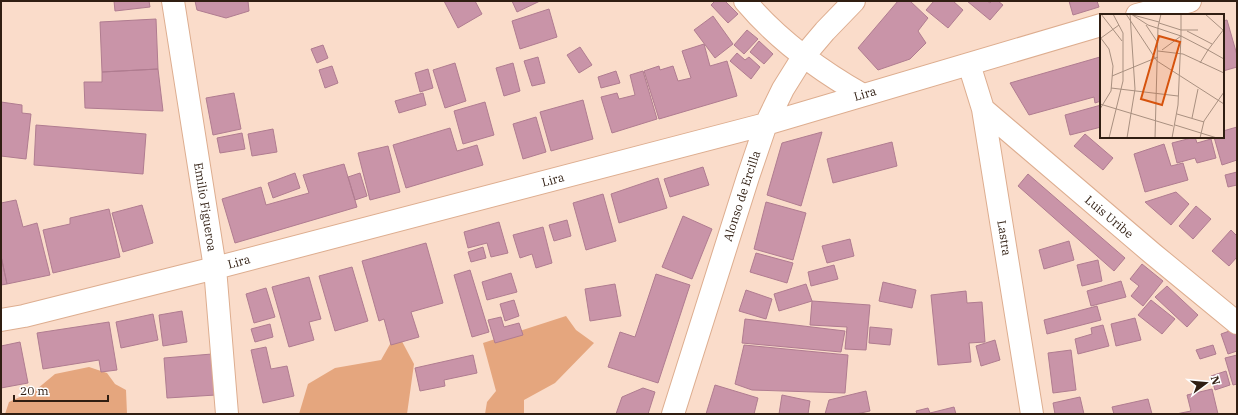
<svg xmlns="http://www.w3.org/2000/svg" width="1238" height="415" font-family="'IBM Plex Serif',serif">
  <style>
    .green { fill: #e5a67e }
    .building { fill: #c994a8; stroke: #b07c90 }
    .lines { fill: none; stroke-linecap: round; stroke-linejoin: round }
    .street-casing { stroke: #ddad8f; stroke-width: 24 }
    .street { stroke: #fff; stroke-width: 22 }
    .labels { text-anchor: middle; stroke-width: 3.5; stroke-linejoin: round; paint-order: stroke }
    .street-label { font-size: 12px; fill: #301e12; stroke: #fff }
    .inset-road { fill: none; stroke: #a99080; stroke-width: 1 }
    .view { fill: #d6530d; fill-opacity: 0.15; stroke: #d6530d; stroke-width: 2 }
    .inset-edge { fill: none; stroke: #301e12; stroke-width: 2 }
  </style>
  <rect width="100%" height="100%" fill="#fadcca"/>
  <path class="green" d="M566 316 576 330 594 343 555 383 524 400V414H485L487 402 496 391 483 343Z
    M397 332 414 364 407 414H299L308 384 335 368 381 360Z
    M89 367 107 373 115 384 126 390 127 414H5L9 402 37 389 55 374Z"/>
  <path class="building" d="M114 1H149L150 7 115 11Z
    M195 1H248L249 11 226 18 197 10Z
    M444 1H475L482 14 458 28Z
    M512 1H540L517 12Z
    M715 1H725L738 14 728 23 711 5Z
    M898 1H910L928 18 918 31 926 43 910 59 878 70 858 48Z
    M934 1H953L963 10 948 28 926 10Z
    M967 1H987L990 3 992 1H998L1003 5 990 20Z
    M1069 1H1097L1099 7 1073 15Z
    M549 9 557 37 520 49 512 21Z
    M713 16 733 44 715 58 694 30Z
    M156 19 158 69 102 72 100 22Z
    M1227 20 1237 55V67L1223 71V21Z
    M747 30 758 39 744 54 734 45Z
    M759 41 773 54 764 64 750 52Z
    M704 44 710 66 727 61 737 96 659 119 644 71 659 66 660 70 673 66 678 81 691 78 682 51Z
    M323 45 328 58 317 63 311 49Z
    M580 47 592 65 579 73 567 55Z
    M737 53 745 60 749 57 760 67 751 79 730 61Z
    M538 57 545 83 532 86 524 61Z
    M1100 57 1101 101 1095 103 1094 97 1029 115 1010 83Z
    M455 63 466 101 445 108 433 70Z
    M513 63 520 91 504 96 496 68Z
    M332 66 338 83 325 88 319 70Z
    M158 69 163 111 85 108 84 82H102V72Z
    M428 69 433 88 420 92 415 73Z
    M616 71 620 83 601 88 598 77Z
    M643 71 657 119 612 133 601 97 617 93 619 99 635 95 630 75Z
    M234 93 241 129 213 135 206 98Z
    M423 93 426 105 399 113 395 101Z
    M583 100 593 139 551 151 540 112Z
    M1 102 22 105V113L31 114 26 159 1 156Z
    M485 102 494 135 463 144 454 111Z
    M1101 105V127L1070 135 1065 115Z
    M536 117 546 152 523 159 513 124Z
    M36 125 146 134 143 174 34 165Z
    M1237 127V160L1222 165 1214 137H1223V131Z
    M450 128 457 151 477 145 483 165 406 188 393 145Z
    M273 129 277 152 252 156 248 134Z
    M822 132 801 206 767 195 782 143Z
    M242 133 245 149 220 153 217 138Z
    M1085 134 1113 158 1103 170 1074 146Z
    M1195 137 1197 143 1211 139 1216 158 1197 163 1195 158 1177 163 1172 143Z
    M892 142 897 166 833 183 827 159Z
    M1164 144 1171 166 1183 163 1188 180 1145 192 1134 154Z
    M388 146 400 192 370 200 358 153Z
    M344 164 357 207 235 243 222 199 261 187 266 205 309 193 303 175Z
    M703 167 709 185 670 197 664 179Z
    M1237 172V185L1228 187 1225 175Z
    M295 173 300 188 273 198 268 183Z
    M360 173 367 196 355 200 348 177Z
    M1028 174 1125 258 1114 271 1018 186Z
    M658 178 667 208 619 223 611 194Z
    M1176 192 1189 204 1171 225 1145 202Z
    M603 194 616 241 586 250 573 203Z
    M16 200 23 227 37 223 50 275 7 284 1 256V203Z
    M766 202 806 213 793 260 754 249Z
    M142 205 153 243 123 252 112 213Z
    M1196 206 1211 219 1193 239 1179 226Z
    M109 209 120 257 53 273 43 230 70 224V218Z
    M683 216 712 229 692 279 662 267Z
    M567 220 571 236 554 241 549 225Z
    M499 222 508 253 491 257 487 243 468 248 464 232Z
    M543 227 552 263 536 268 532 254 520 258 513 235Z
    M1231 230 1237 236V257L1229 266 1212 251Z
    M850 239 854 256 827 263 822 246Z
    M1069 241 1074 260 1044 269 1039 250Z
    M426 243 443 303 411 312 419 337 391 345 384 319 379 321 362 261Z
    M483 247 486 258 471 262 468 252Z
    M756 253 793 263 787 283 750 272Z
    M1 256 7 284 1 285Z
    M1098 260 1102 281 1082 286 1077 265Z
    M1142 264 1163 281 1143 306 1131 296 1139 286 1130 279Z
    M834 265 838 279 811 286 808 272Z
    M352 267 368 321 335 331 319 276Z
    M470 270 489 332 472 337 454 275Z
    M511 273 517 292 487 300 482 282Z
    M656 274 690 285 658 383 608 367 620 332 635 337Z
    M309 277 321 319 309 322 314 340 289 347 272 287Z
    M1121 281 1126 297 1091 306 1087 291Z
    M883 282 916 290 912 308 879 301Z
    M615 284 621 316 590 321 585 289Z
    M806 284 812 301 779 311 774 294Z
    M1167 286 1198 315 1187 327 1155 297Z
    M266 288 275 317 254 323 246 294Z
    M746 290 772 299 766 319 739 311Z
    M966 291 967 303 982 302 985 342 969 343 971 362 938 365 931 295Z
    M514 300 519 316 505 321 500 304Z
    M1151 300 1175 319 1162 334 1138 315Z
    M812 301 870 305 866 350 845 349 847 327 810 325Z
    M1097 306 1101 320 1047 334 1044 320Z
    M182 311 187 342 163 346 159 315Z
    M153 314 158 340 121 348 116 322Z
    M501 317 504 327 519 323 523 335 495 343 488 320Z
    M1135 318 1141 340 1116 346 1111 324Z
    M745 319 845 331 841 352 742 343Z
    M109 322 117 370 101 372 99 360 43 369 37 333Z
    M270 324 273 337 255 342 251 329Z
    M1103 325 1109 346 1078 354 1075 339 1092 334 1091 328Z
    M870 327 892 329 890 345 869 343Z
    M1235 329 1237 336V351L1228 354 1221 334Z
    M995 340 1000 360 981 366 976 346Z
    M20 342 28 383 1 388V346Z
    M744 345 848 355 845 393 752 390 735 384Z
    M1213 345 1216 354 1200 359 1196 350Z
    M266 347 271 369 287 366 294 396 263 403 251 350Z
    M1071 350 1076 390 1053 393 1048 353Z
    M212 354 216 395 167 398 164 358Z
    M473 355 477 373 444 380 445 386 420 391 415 368Z
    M1237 355V384L1233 385 1225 358Z
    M1226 371 1230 385 1215 390 1211 376Z
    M715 385 758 398 754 414H706Z
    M643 388 655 392 648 414H616L622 397Z
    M1212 389 1218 414H1176L1191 411 1187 395Z
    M866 391 870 411 856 414H825L829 400Z
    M782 395 810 401 808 414H779Z
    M1080 397 1084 414H1055L1053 403Z
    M1148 399 1152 414H1114L1112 407Z
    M954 407 956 414H917L916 411 928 408 930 413Z"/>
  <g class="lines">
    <defs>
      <path id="street" d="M173 1 215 268 227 414
        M745 1C778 40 819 70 863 95
        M1137 15 1190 1
        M969 64 983 109 1032 414
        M983 109 1153 254 1237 323
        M1 320 24 316 215 268 766 124 1101 25
        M673 414 748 177 766 124 783 89 803 57 825 31 854 1"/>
    </defs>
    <use href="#street" class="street-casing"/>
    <use href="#street" class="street"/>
  </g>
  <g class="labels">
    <g class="street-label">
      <text transform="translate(865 94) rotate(-16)" y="4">Lira</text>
      <text transform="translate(553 180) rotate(-15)" y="4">Lira</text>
      <text transform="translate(742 196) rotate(-72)" y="4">Alonso de Ercilla</text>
      <text transform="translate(205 207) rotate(81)" y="4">Emilio Figueroa</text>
      <text transform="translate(1109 217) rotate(40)" y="4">Luis Uribe</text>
      <text transform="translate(1004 238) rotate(81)" y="4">Lastra</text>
      <text transform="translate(239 262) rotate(-15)" y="4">Lira</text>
    </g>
  </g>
  <g transform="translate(1100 14)">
    <rect width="124" height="124" fill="#fadcca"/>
    <path class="inset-road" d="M1 0 22 27M26 0 57 47 124 90M31 0 48 11 81 22M105 0 123 16M33 1 59 8M59 9 81 16H98M46 11 58 29M87 17 112 30M81 22V1M0 23 9 35 13 52 11 77 0 95M1 24 19 11M62 36 81 22M58 37 83 40 124 59M100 49 108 36 124 45M12 62 58 43M11 74 78 82M0 90 73 112M77 100 104 108M92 104 98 75M75 111 117 124M9 124 23 67V19L13 0M27 124 35 75 30 0M55 124 58 13 61 0M72 124 78 91 81 22 108 36 124 15M100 124 104 107 124 78"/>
    <path class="view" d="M59 22 80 28 62 91 41 85Z"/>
    <rect width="124" height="124" class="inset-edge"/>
  </g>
  <rect width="1238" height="415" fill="none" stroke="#301e12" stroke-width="4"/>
  <g transform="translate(1206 383) rotate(74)" stroke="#ffffff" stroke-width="3" paint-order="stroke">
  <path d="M0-3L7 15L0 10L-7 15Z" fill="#301e12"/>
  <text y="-6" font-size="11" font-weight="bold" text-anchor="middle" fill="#301e12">N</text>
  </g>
  <path d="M14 395v6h94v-6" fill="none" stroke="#301e12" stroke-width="2"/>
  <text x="20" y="395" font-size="12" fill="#301e12" stroke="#ffffff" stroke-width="3" paint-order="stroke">20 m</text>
</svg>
